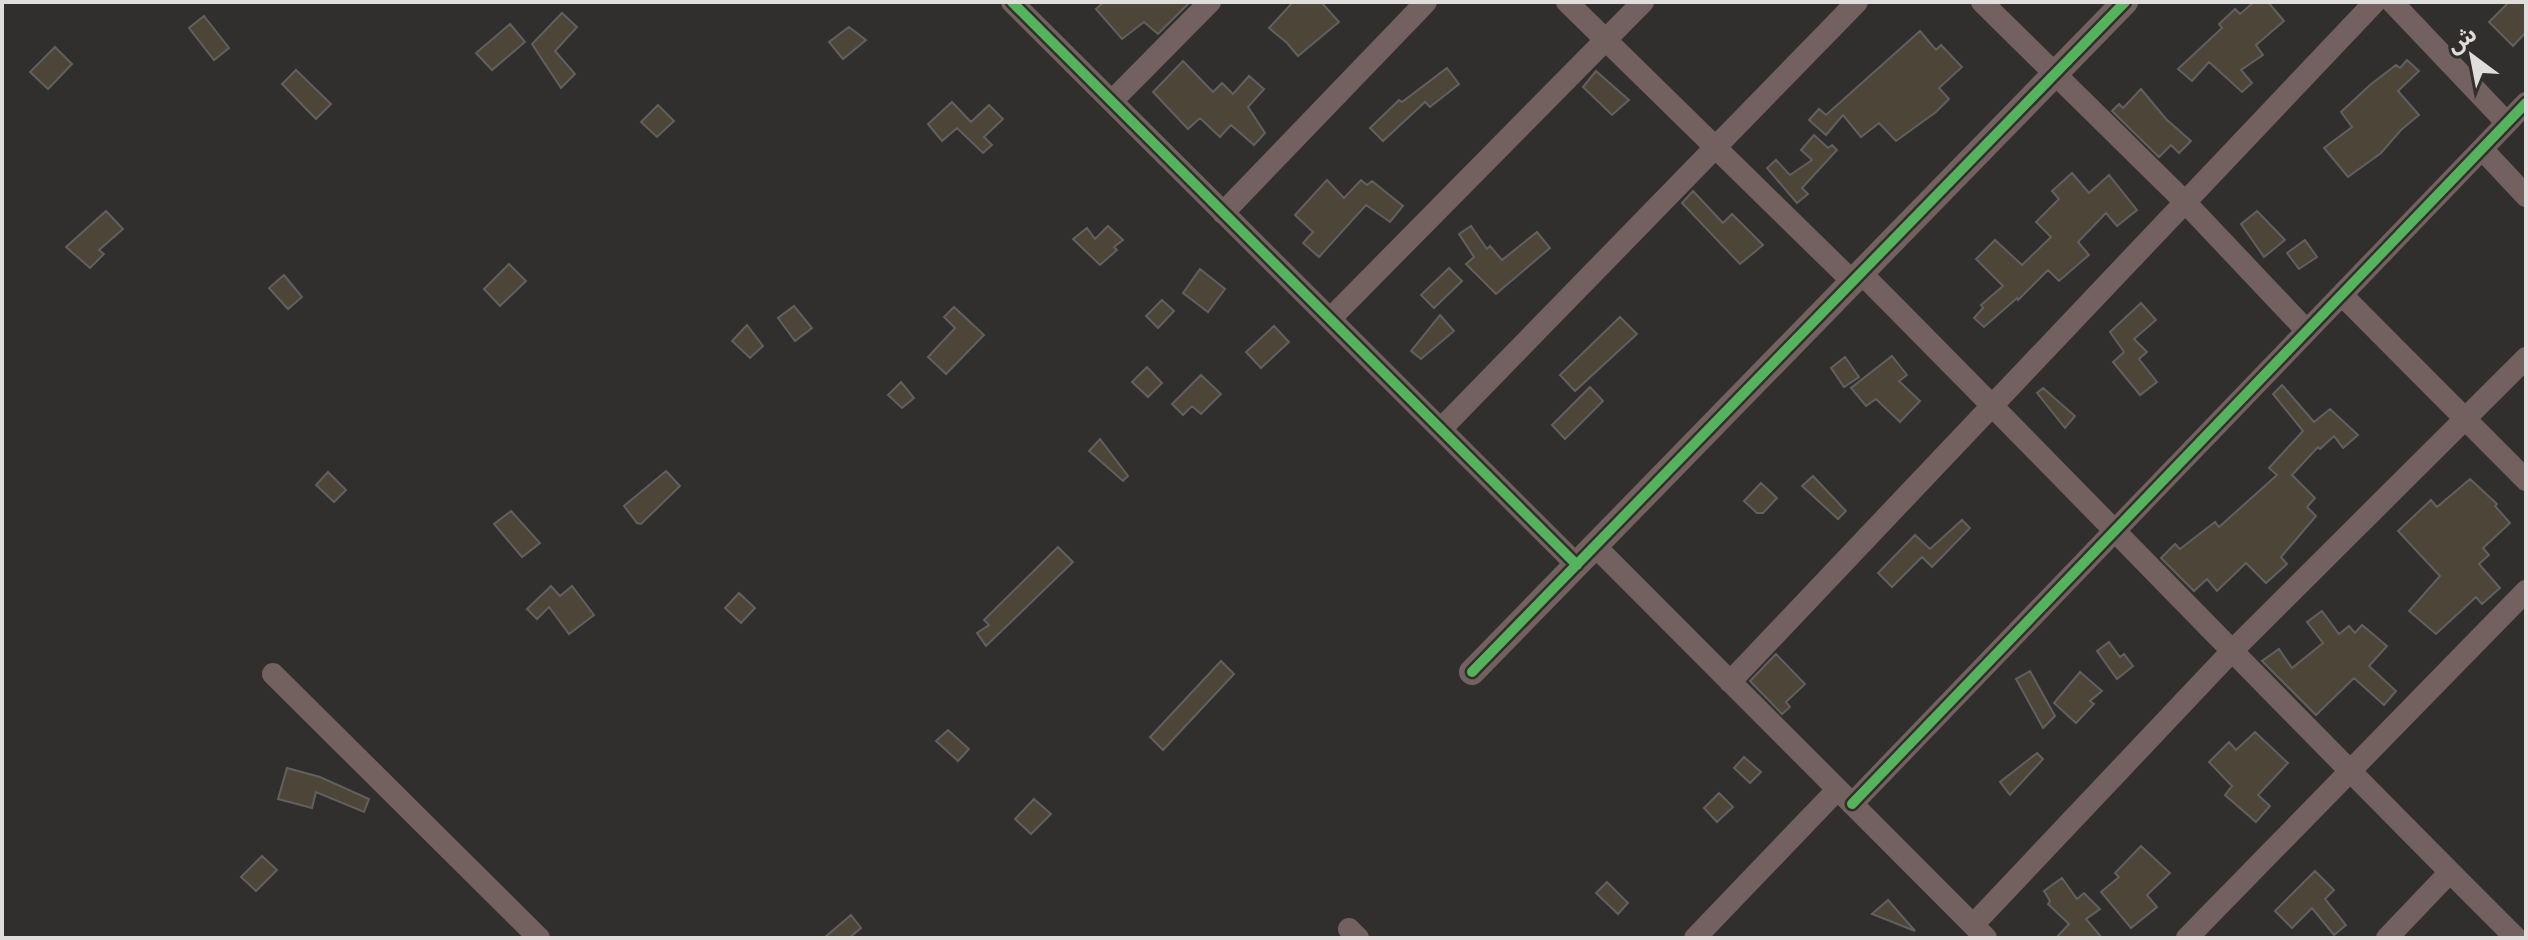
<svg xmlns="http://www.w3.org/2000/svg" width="2528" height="940" font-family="Mulish,'Noto Sans Arabic',sans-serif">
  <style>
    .building { fill: #4d4538; stroke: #61605e; stroke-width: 2 }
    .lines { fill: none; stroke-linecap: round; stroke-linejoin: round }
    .minor { stroke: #72615e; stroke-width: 22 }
    .tertiary { stroke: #72615e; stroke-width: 26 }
    .cycleway-casing { stroke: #322e2c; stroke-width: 15 }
    .cycleway { stroke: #56b35d; stroke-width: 10 }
  </style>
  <rect width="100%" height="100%" fill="#312f2d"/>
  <path class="building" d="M1104 2H1190L1158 34 1144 22 1122 39 1096 9Z
    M1293 2H1321L1339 22 1298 56 1287 43 1269 28Z
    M2254 2H2268L2284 21 2256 45 2263 55 2241 70 2252 83 2242 92 2209 62 2192 81 2178 69 2222 28 2219 24 2235 9 2240 14Z
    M2509 2H2526V32L2513 46 2489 22Z
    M562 13 577 27 555 51 575 74 561 88 532 44Z
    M204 16 229 48 214 60 189 28Z
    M510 24 525 42 492 70 476 53Z
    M849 27 866 40 843 59 829 42Z
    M1920 31 1936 50 1941 45 1962 67 1939 88 1949 99 1936 112 1896 141 1879 123 1861 137 1843 115 1826 135 1809 120 1819 109 1826 115Z
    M55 47 72 64 48 89 30 72Z
    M2407 60 2419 71 2398 91 2419 115 2401 130 2381 153 2348 177 2324 148 2352 127 2341 112 2370 85 2396 65 2400 68Z
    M1183 61 1213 92 1222 83 1233 94 1249 76 1264 89 1248 107 1265 133 1254 145 1231 125 1220 137 1200 118 1188 129 1153 92Z
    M1447 68 1459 84 1430 107 1425 102 1383 141 1370 128 1399 100 1402 102Z
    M296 70 331 104 316 119 282 84Z
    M1596 71 1629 100 1612 115 1583 87Z
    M2141 89 2166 119 2191 141 2179 153 2171 145 2159 157 2112 111 2119 104 2123 108Z
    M952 102 971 122 989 105 1003 119 984 137 992 145 983 153 957 128 942 141 928 124Z
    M658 105 674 121 657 137 641 122Z
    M1814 135 1828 148 1832 145 1837 150 1802 188 1808 194 1797 203 1767 168 1776 160 1790 175 1812 160 1801 150Z
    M2072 173 2089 193 2109 175 2137 210 2117 226 2106 213 2078 242 2089 255 2059 281 2048 270 2018 300 2017 298 1984 327 1974 318 1983 308 1981 305 2003 286 1976 259 1995 240 2022 265 2051 237 2036 222 2059 199 2052 191Z
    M1327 180 1344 198 1361 180 1367 185 1372 181 1403 206 1390 222 1366 205 1319 257 1303 243 1313 232 1295 215Z
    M1693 191 1723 223 1732 214 1763 245 1740 264 1682 203Z
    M106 211 123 229 99 250 104 254 90 268 66 247Z
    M2257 211 2285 240 2264 257 2241 224Z
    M1108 226 1123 240 1114 247 1117 250 1100 265 1073 239 1087 228 1095 239Z
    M1471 226 1487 249 1490 246 1502 260 1537 232 1550 248 1496 294 1466 264 1474 257 1459 234Z
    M2305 240 2317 257 2299 269 2287 253Z
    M509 264 526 281 500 306 484 289Z
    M1449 268 1462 281 1434 308 1421 295Z
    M1200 269 1225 289 1208 312 1183 293Z
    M284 275 302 297 288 309 269 288Z
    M1162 300 1174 311 1158 328 1146 316Z
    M2141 303 2156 320 2134 339 2147 352 2139 359 2157 382 2140 395 2113 362 2124 352 2110 332Z
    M794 306 812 328 795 341 778 318Z
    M954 307 984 335 946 374 928 357 955 328 944 317Z
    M1440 315 1454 331 1421 359 1411 351Z
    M1620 317 1637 334 1575 391 1560 375Z
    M747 325 763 346 750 358 732 341Z
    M1274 326 1289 342 1261 368 1246 352Z
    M1892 356 1907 375 1899 381 1920 401 1900 422 1876 399 1866 406 1851 388Z
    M1845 357 1859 377 1844 387 1831 368Z
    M1147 367 1162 383 1148 397 1132 382Z
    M1201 375 1221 394 1201 414 1192 406 1183 415 1172 404Z
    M901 382 914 398 902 408 888 395Z
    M2282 385 2314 422 2330 409 2358 435 2343 448 2334 436 2320 449 2318 447 2292 475 2315 498 2307 507 2316 516 2281 557 2287 564 2266 583 2246 563 2217 591 2207 579 2194 591 2161 558 2175 544 2180 549 2215 522 2219 527 2277 475 2269 468 2303 431 2273 394Z
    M1590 387 1603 401 1565 439 1552 425Z
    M2043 388 2075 416 2065 428 2037 393Z
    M1100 439 1128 476 1123 481 1089 451Z
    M666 471 680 486 641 524 637 523 624 506Z
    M328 472 346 490 334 502 316 485Z
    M1813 476 1846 511 1838 519 1802 486Z
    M2470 479 2497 504 2495 506 2510 523 2483 548 2489 555 2479 564 2500 588 2482 604 2476 597 2436 634 2409 611 2440 576 2398 531 2431 500 2437 507Z
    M1761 483 1777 498 1763 513H1757L1744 501Z
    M511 511 540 543 522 557 494 524Z
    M1962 520 1970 528 1932 567 1922 557 1892 587 1878 573 1915 535 1930 549Z
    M1058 547 1073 562 986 646 977 633 989 625 984 620Z
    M551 586 560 596 572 586 594 615 569 634 549 607 537 619 527 609Z
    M739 593 755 608 741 623 725 608Z
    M2322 611 2339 634 2349 626 2355 633 2362 625 2387 646 2369 666 2396 691 2384 705 2354 678 2316 715 2262 661 2279 649 2292 668 2323 643 2307 622Z
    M2109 642 2120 657 2124 654 2133 666 2117 679 2097 651Z
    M1776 654 1805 684 1786 702 1790 707 1782 714 1750 681Z
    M1221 661 1234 674 1163 750 1150 737Z
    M2030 671 2055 716 2043 728 2016 679Z
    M2080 672 2102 691 2090 701 2094 704 2076 723 2054 703Z
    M948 730 969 749 958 761 936 741Z
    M2255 732 2288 763 2258 795 2270 806 2256 822 2225 795 2232 786 2209 762 2229 742 2236 750Z
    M2037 753 2043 759 2010 795 2000 782Z
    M1744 757 1761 772 1750 783 1734 768Z
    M287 768 320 777 369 799 364 812 316 792 312 808 278 799Z
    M1719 793 1733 807 1717 822 1704 808Z
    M1034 799 1051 814 1031 834 1015 819Z
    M2141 846 2170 873 2147 895 2157 907 2131 928 2101 892 2119 877 2115 873Z
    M262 856 277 870 256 891 241 877Z
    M2315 871 2334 890 2325 899 2346 925 2334 935 2312 908 2292 928 2275 911Z
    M2062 878 2077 899 2084 893 2100 909 2086 919 2102 938H2056L2069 924 2048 904 2050 901 2044 891Z
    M1607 882 1628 903 1618 914 1596 893Z
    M1888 900 1915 931 1872 914Z
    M851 915 861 928 849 938H824Z"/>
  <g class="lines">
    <path class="minor" d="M1012 2 1577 565
      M1567 2 1854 283
      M1982 2 2185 202 2307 331
      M2392 2 2507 123
      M1112 101 1210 2
      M2482 149 2526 196
      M1223 213 1426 2
      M1862 274C2081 494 2296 719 2516 938
      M2342 295 2526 480
      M1330 319 1643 2
      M1441 429 1857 2
      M1595 546 1986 938
      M273 674 539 938
      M1730 682 2375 2
      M1852 804 2526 103
      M1973 925 2232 651 2526 358
      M1349 929 1358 938
      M1695 938 1837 790
      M2187 938 2526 591
      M2387 938 2450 872"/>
    <path class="tertiary" d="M1472 672 2125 2"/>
    <defs>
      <path id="cycleway" d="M1012 2 1577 565
        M1472 672 2125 2
        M1852 804 2526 103"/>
    </defs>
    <use href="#cycleway" class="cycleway-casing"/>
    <use href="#cycleway" class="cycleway"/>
  </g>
  <rect width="2528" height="940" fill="none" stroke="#e0dedc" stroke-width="8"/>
  <g transform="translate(2472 56) rotate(328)" stroke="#322e2c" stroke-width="6" paint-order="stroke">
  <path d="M0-6L14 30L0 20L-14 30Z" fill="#e0dedc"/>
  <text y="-12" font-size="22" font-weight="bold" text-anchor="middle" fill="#e0dedc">ش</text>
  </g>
</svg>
